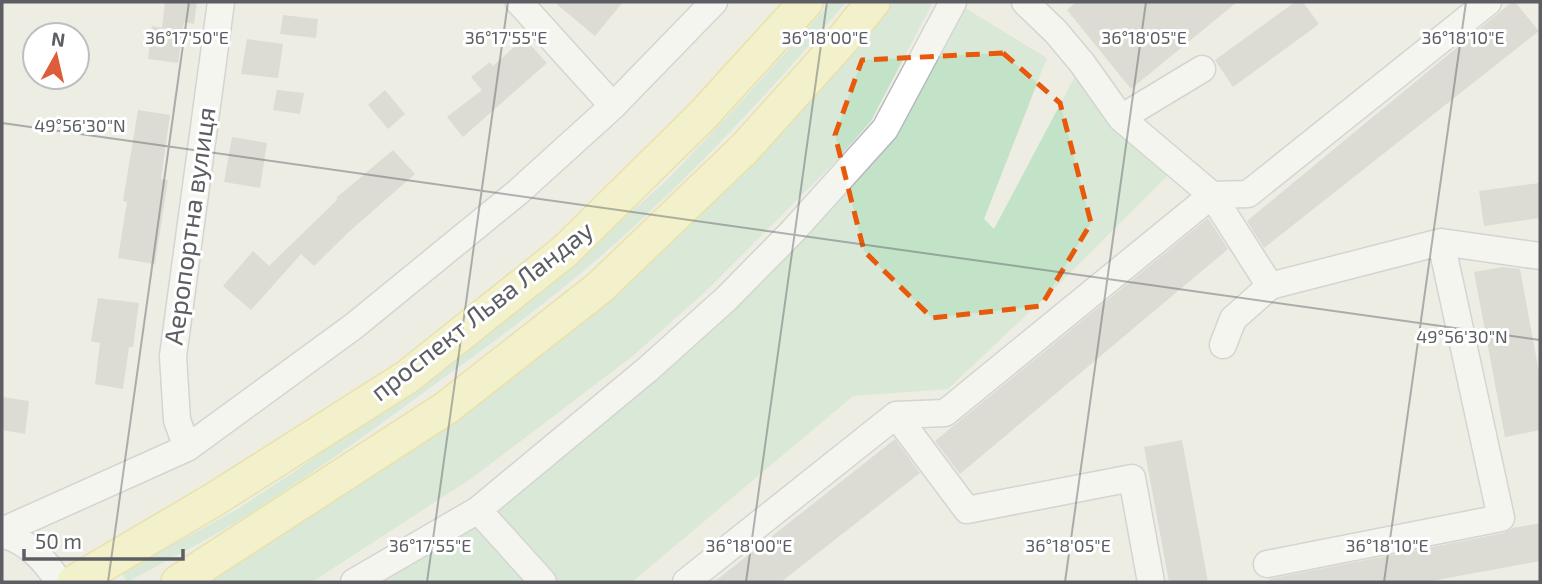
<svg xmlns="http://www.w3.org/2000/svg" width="1542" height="584" font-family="'Exo 2',sans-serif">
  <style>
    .green { fill: #c2e3c7 }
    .building { fill: #c9c7c0 }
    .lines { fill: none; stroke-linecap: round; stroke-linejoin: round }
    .minor-casing { stroke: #b6b8bd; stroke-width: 29 }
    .major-casing { stroke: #e7d363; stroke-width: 36 }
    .minor { stroke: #fff; stroke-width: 26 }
    .major { stroke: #f9f7ad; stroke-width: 33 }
    .marked { fill: none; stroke: #e8590c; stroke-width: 5; stroke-dasharray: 14 9; stroke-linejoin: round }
    .ticks { fill: none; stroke: #5c5e63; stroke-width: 2; stroke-opacity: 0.45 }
    .labels { text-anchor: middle; stroke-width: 6; stroke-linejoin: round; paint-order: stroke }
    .street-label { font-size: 26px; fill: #5c5e63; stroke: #fff }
    .ticks-label { font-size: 18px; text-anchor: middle; fill: #5c5e63; stroke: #fff; stroke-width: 6; stroke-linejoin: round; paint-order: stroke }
  </style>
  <rect width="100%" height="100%" fill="#edede4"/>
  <path class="green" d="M831 2H846C783 77 716 150 644 217 580 278 509 331 438 382 374 429 310 476 243 518 205 541 166 561 127 582L122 573 236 510 294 472 431 375 527 303 665 182 740 103Z
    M890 2H933L871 121 836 161 705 292 634 355 472 478 312 582H197L291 524 841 64Z
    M955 2 1047 58 984 219 994 229 1082 63 1177 166 1057 286 948 389 853 396 632 582H354L478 510 648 369 885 130Z"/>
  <path class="building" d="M165 2H197L194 24 184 22 178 63 148 59 152 26 162 28Z
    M554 2H623L595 36Z
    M1076 2H1237L1131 89 1067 10Z
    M1295 2H1303L1319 24 1233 87 1215 60Z
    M1512 2H1515L1539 31 1264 248 1247 221Z
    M283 15 318 19 316 38 280 34Z
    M524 38 547 63 463 137 447 117 482 90 471 77 490 62 493 66Z
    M247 39 283 44 278 78 241 74Z
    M277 90 304 93 300 114 273 110Z
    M385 90 405 114 388 129 368 105Z
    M138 110 170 115 161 179 168 180 155 264 118 258 127 202 123 201Z
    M232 137 267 143 260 188 224 182Z
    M393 150 415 174 351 230 314 266 301 254 251 310 223 286 253 251 269 266 338 199 336 198Z
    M1540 183V218L1484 226 1479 191Z
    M1208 218 1228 249 960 474 935 441Z
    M1503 267 1520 269 1540 378V430L1505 437 1474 272Z
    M98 298 139 303 133 347H129L123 389 95 384 100 343 91 341Z
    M2 397 29 401 25 434 2 430Z
    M895 439 920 473 781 582H714Z
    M1182 440 1208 582H1169L1144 447Z
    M1540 523V561L1426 582H1269V579L1504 533 1513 528Z"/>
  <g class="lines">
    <defs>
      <path id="minor" d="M519 2 613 106
        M1025 2 1056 32 1082 63 1121 118 1212 195 1270 286 1441 242 1501 518 1267 564
        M1121 118 1202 69
        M1441 242 1540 256
        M1223 345 1233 319 1270 286
        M896 415 945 413 1212 195 1248 194 1488 2
        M187 448 177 420 173 356 221 2
        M478 510 648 369 726 299 792 232 885 129 953 2
        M2 531 187 448 354 326 518 192 613 106 714 2
        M2 534C29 542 44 559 59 582
        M354 582 478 510 543 582
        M686 582 896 415 967 510 1132 478 1151 582"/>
      <path id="major" d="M74 582 215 499 407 377 565 251 703 115 806 2
        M178 582 446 408 599 288 744 149 844 38 873 2"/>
    </defs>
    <use href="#minor" class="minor-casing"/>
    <use href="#major" class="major-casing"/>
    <use href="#minor" class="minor"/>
    <use href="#major" class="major"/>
  </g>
  <path d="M0 0H1542V584H0ZM1003 53 1060 103 1091 223 1041 306 932 318 864 251 835 135 862 60Z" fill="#edede4" fill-opacity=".55" fill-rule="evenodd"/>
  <path class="marked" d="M1003 53 1060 103 1091 223 1041 306 932 318 864 251 835 135 862 60Z"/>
  <path class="ticks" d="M2 123 1540 340M108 582 189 2M427 582 508 2M746 582 827 2M1065 582 1146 2M1384 582 1466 2"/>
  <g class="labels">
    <g class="street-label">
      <text transform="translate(190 226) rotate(-82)" y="9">Аеропортна вулиця</text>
      <text transform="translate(482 311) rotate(-38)" y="9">проспект Льва Ландау</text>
    </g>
  </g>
  <g class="ticks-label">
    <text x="187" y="44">36°17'50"E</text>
    <text x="506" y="44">36°17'55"E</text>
    <text x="825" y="44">36°18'00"E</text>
    <text x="1144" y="44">36°18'05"E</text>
    <text x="1463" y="44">36°18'10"E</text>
    <text x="80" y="132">49°56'30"N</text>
    <text x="1462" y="343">49°56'30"N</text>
    <text x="430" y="552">36°17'55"E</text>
    <text x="749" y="552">36°18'00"E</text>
    <text x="1068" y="552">36°18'05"E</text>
    <text x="1387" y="552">36°18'10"E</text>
  </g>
  <rect width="1542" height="584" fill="none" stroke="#5c5e63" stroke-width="7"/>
  <g transform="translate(56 56) rotate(8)"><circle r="33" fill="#ffffff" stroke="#bebfc1" stroke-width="2"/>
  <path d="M0-5L12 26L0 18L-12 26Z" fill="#dd5d3b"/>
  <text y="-10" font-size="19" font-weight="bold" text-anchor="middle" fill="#5c5e63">N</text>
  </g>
  <path d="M24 549v10h159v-10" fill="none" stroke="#5c5e63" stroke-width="3.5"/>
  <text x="35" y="549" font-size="21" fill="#5c5e63" stroke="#ffffff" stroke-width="5" paint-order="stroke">50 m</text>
</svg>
